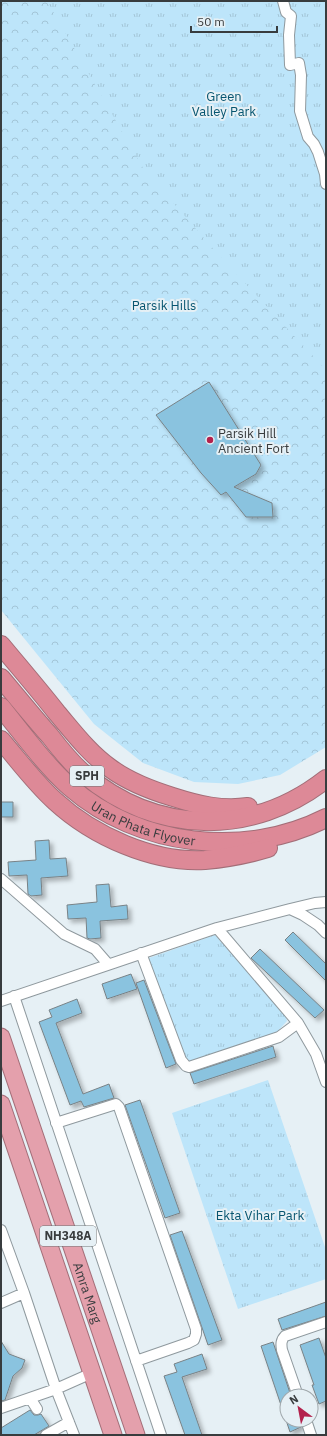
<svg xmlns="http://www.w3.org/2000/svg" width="327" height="1436" font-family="'IBM Plex Sans',sans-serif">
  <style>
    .forest { fill: url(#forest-crowns) }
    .park { fill: url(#park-tufts) }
    .building { fill: #8ac3df; stroke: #798286; filter: url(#shadow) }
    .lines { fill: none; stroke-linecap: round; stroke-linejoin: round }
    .minor-casing { stroke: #8f999e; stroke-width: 12 }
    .trunk-casing { stroke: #a36e78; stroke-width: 19 }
    .motorway-casing { stroke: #a36e78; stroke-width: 20 }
    .minor { stroke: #fff; stroke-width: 10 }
    .trunk { stroke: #e4a0ac; stroke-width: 17 }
    .motorway { stroke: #dd8997; stroke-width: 18 }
    .poi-dot { fill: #b3214d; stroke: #e6f0f5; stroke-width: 1.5 }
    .labels { text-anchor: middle; stroke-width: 4; stroke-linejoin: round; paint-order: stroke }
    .shield { fill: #e6f0f5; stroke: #6c7275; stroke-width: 1 }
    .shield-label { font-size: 12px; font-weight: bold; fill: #383c3e }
    .park-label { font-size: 13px; fill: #075570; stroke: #e6f0f5 }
    .poi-label { font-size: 13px; fill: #383c3e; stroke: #e6f0f5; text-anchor: start }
    .street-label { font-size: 13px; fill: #383c3e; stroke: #e6f0f5 }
  </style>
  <defs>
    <pattern id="forest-crowns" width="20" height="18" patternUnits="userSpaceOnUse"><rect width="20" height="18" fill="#bde5fa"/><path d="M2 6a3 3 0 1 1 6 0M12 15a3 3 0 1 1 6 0" fill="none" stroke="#a3c5d7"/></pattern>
    <pattern id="park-tufts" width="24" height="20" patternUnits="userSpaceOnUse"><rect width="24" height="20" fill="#bde5fa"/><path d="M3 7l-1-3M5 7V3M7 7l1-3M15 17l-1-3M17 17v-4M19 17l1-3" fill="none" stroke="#a3c5d7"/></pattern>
    <filter id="shadow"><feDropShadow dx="3.5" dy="3.5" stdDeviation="2" flood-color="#0004"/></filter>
  </defs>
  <rect width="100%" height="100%" fill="#e6f0f5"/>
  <path class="forest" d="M1 1H326V747L280 775 238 784 194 782 143 763 94 724 1 610Z"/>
  <path class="park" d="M47 1H326V370L216 252 143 168Z
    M215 935 285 1015 287 1021 277 1032 269 1037 187 1064 146 959Z
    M268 1080 326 1250V1279L238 1309 172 1113Z"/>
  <path class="building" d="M209 382 261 465 256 474 234 487 272 503 273 517H246L226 492 221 495 201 473 156 415Z
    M1 802H13V817H1Z
    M49 840 50 859 66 858 68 876 41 878 42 895 31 896 28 894 27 875 9 876 8 862 36 860 35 841Z
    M109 884 111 907 127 905 128 919 100 921 101 938 90 939 87 938 86 918 68 919 67 905 97 902 96 885Z
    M293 932 326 964V981L285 940Z
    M260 949 324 1010 315 1018 251 958Z
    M131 974 137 989 107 999 102 984Z
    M144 980 176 1064 166 1068 136 983Z
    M77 999 82 1013 56 1023 83 1094 109 1084 114 1098 84 1107 81 1101 70 1105 39 1022 52 1017 49 1010Z
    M273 1046 276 1057 194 1084 190 1073Z
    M140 1100 180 1213 165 1218 125 1105Z
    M182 1231 222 1340 208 1345 170 1235Z
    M326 1302V1316L282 1330 278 1319Z
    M319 1338 326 1358V1401L319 1404 312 1385H314L300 1345Z
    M1 1341 9 1354 25 1360 22 1368 13 1376 5 1400 1 1401Z
    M273 1342 291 1396H287V1417H285L261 1346Z
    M202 1354 207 1369 182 1377 202 1435H185L164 1376 177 1372 174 1364Z
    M30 1410 34 1415H38L41 1414 49 1426 34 1435H1V1428Z
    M286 1420H300L301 1427 290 1432Z"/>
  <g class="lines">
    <defs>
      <path id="minor" d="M283 1 286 12 291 16 289 35 290 65 299 63 301 75 300 111 308 137 314 144 318 152 325 174 326 184
        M1 879 64 934 95 949 108 964
        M290 909 315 903 326 902
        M217 928 298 1023 316 1054 326 1082
        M141 953 181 1060 186 1066 189 1067 279 1037 298 1023
        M14 996 161 1435
        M1 1001 217 928 290 909 303 915 318 925 326 933
        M56 1123 116 1104 119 1107 196 1329V1334L194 1340 188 1343 136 1361
        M1 1230 24 1293 56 1389 74 1435
        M1 1303 24 1293
        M298 1396 282 1350C281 1344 281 1340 285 1336L326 1322
        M30 1398 37 1409
        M1 1408 56 1389 92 1373
        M306 1420 311 1435
        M46 1435 69 1422"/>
      <g id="trunk">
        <path id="s1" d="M1 1037 136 1435"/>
        <path d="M1 1104 113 1435"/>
      </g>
      <g id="motorway">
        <path d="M1 645C20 668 39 690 57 713 74 733 89 753 110 768 129 782 150 790 173 797 198 805 222 811 248 807"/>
        <path d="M1 678C17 697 33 717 50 736 60 749 71 763 84 774 156 835 252 837 326 779"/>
        <path id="s2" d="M1 707C22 733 46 766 70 787 139 847 245 859 326 818"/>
        <path d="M1 740C19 761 35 783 55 801 93 836 153 863 205 860 227 858 248 854 268 848"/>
      </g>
    </defs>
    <use href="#minor" class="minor-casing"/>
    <use href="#trunk" class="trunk-casing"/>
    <use href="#motorway" class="motorway-casing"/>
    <use href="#minor" class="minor"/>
    <use href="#trunk" class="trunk"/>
    <use href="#motorway" class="motorway"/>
  </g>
  <circle class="poi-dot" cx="210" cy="440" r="4"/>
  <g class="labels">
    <g class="shield">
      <rect x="70" y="766" width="34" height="20" rx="3"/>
      <rect x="40" y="1226" width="56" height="20" rx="3"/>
    </g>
    <g class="shield-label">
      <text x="87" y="780">SPH</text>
      <text x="68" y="1240">NH348A</text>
    </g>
    <g class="park-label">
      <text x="224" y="101">Green<tspan x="224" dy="15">Valley Park</tspan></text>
      <text x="164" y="310">Parsik Hills</text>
      <text x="260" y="1220">Ekta Vihar Park</text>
    </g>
    <g class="poi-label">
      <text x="218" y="438">Parsik Hill<tspan x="218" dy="15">Ancient Fort</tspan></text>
    </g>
    <g class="street-label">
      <text dy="5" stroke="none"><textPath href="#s2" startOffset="189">Uran Phata Flyover</textPath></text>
      <text dy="5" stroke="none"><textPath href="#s1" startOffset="270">Amra Marg</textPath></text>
    </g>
  </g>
  <rect width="327" height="1436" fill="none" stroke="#383c3e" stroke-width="4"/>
  <g transform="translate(299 1408) rotate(328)"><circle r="19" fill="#e6f0f5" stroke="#a0a8ac"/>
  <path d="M0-3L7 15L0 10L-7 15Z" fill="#b3214d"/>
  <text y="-6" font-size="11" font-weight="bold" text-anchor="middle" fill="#383c3e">N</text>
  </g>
  <path d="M191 26v6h86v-6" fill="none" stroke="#383c3e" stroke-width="2"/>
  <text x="197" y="26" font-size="12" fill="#383c3e" stroke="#e6f0f5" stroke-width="3" paint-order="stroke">50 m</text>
</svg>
